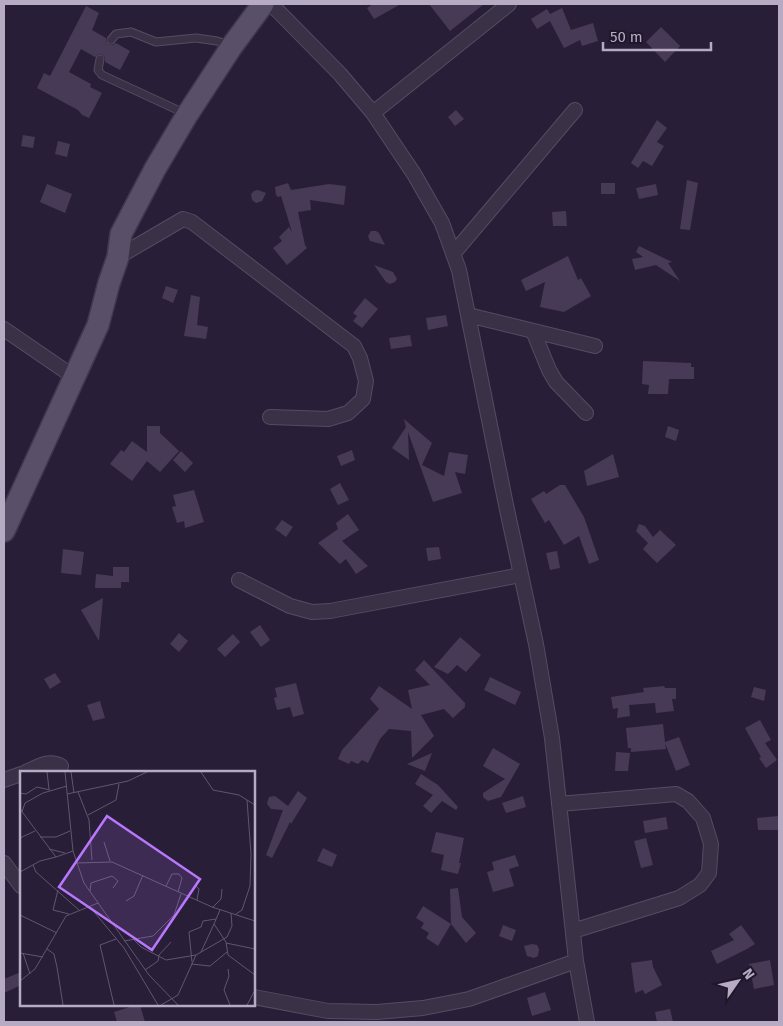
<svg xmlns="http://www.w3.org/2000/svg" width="783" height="1026" font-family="'Fira Sans',sans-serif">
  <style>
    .building { fill: #473a57 }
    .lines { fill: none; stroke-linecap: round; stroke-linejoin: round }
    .lane-casing { stroke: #564c62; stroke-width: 9 }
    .street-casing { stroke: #564c62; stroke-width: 16 }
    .primary-casing { stroke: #41384d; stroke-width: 24 }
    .lane { stroke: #3b3147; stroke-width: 7 }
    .street { stroke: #3b3147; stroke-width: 14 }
    .primary { stroke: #5a4f68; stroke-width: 21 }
    .inset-road { fill: none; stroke: #62566f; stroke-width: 1 }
    .view { fill: #b877fd; fill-opacity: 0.15; stroke: #b877fd; stroke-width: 2.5 }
    .inset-edge { fill: none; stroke: #b7abc4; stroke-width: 2.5 }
  </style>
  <rect width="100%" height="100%" fill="#291e37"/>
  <path class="building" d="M373 4H401L374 19 367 8Z
    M429 4H484L450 31Z
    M86 6 99 13 92 30 106 38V41L108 44 112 45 116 43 130 51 120 70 105 62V58L103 55 99 54 95 57 81 49 69 72 91 84 90 87 102 93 89 118 82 115 78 110 37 88 44 73 50 76Z
    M562 8 571 30 593 23 598 41 582 46 580 40 564 48 550 21 537 29 531 19 547 9 550 14Z
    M661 27 680 46 665 62 646 42Z
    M456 110 464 119 455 126 448 117Z
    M657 120 667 128 657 142 664 146 652 166 643 161 638 168 631 163Z
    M23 135 35 137 33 148 21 146Z
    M58 141 70 144 67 157 55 154Z
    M687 180 698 183 690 230 680 229Z
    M288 183 291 190 329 184 346 186 344 205 310 200 311 210 298 212 305 245 307 248 287 265 273 248 282 241 279 237 289 227 292 232 281 196 278 197 276 195 275 187Z
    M601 183H615V194H601Z
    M47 184 72 194 65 213 40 202Z
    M656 184 658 195 639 199 636 188Z
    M258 190 266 193 262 201 256 203 252 200 251 194 254 191Z
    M566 211 567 226H553L552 212Z
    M371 231H376L379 233 385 245 370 241 368 236Z
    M639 246 672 262 668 263 680 281 656 265 635 270 632 259 643 257 636 252Z
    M568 256 578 280 581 278 591 296 564 312 540 307 545 282 526 291 521 280Z
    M374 265 393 272 397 279 395 282 390 284 386 282Z
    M166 286 178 290 173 303 162 298Z
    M191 295 200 297 197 325 208 327 206 339 184 336Z
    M365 298 378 309 362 328 353 321 357 316 353 313Z
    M446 315 448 326 428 330 426 318Z
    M410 335 412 346 391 349 389 338Z
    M643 361 691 363V367H694V379H669L668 394H648L649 385 642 384Z
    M404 419 432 443 422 465 444 476 449 452 468 455 465 474 455 472 462 493 433 502 408 432 409 460 392 448 406 427Z
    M147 426H160V433L179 451 160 472 147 461 132 481 110 464 121 450 124 452 132 441 147 452Z
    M668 426 679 430 676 441 665 437Z
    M352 450 355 460 341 466 337 456Z
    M181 451 193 463 185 472 173 460Z
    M613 454 619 477 587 486 584 471Z
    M340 483 349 500 338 505 330 489Z
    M560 485H565L584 517 599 560 589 564 579 536 564 545 549 520 545 523 531 499 544 491 546 494Z
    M194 490 204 522 185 528 184 521 177 523 172 507 176 506 173 495Z
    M348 514 359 530 342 541 368 566 356 574 346 559 340 564 318 543 338 529 336 523Z
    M282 520 293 527 286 537 275 529Z
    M639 524 645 526 653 537 660 530 676 545 657 563 643 549 648 543 636 531Z
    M439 547 441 559 428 561 426 548Z
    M63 549 84 552 81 575 61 573Z
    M557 551 560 568 550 570 546 553Z
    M113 567H129V582H121V588H95L96 574 113 576Z
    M103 598 99 641 81 610Z
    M260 625 270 640 261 647 250 632Z
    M179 633 188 641 179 652 170 644Z
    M233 634 240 642 225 657 217 649Z
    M460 637 481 655 466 672 457 665 448 674 434 667Z
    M424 660 465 703V707L453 718 444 709 421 715 434 736 412 758 411 731 389 729 380 739 368 763 362 760 358 764 351 761 349 764 338 759 342 750 379 709 370 699 379 686 412 709 408 690 430 685 415 670Z
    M55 673 61 682 50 689 44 679Z
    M490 677 521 692 515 705 484 690Z
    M296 683 304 714 293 717 290 707 277 710 274 698 277 697 275 688Z
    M664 686 665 688H676V699H672L674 711 656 713 655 703 629 705 630 716 617 718 618 708 613 709 611 697 644 692 643 688Z
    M754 687 766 690 764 701 751 697Z
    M100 701 105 718 93 721 87 705Z
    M760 720 771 740 765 743 777 760 766 768 759 758 761 757 745 728Z
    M663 724 665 742 679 737 690 765 676 771 665 743 666 749 631 752V748H628L626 728Z
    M493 748 520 764 501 797 488 801 483 797V793L505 779 483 766Z
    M616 752 630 753 628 771H615Z
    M432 753 425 771 407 764Z
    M421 774 438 785 458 807 456 810 442 801 431 813 423 806 433 795 415 784Z
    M298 791 307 798 291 824 290 822 272 858 266 855 283 810 271 809 267 804 268 800 269 797 275 796 288 806Z
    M523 796 526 807 506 813 502 803Z
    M779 816V830H758L757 818Z
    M666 817 668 829 645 833 643 821Z
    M436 832 464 838 459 863H461L458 874 441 870 444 855 431 852Z
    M646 838 653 865 641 868 634 841Z
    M323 848 337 855 332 867 317 861Z
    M515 855 519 866 509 869 514 886 493 892 487 872 494 870 492 862Z
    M458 888 462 917 476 933 466 943 451 924 438 946 426 938 429 933 421 928 424 923 416 918 423 906 451 924 450 889Z
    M503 925 516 930 512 941 499 936Z
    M741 925 755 944 747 949 717 964 711 951 734 940 729 934Z
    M532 944 537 945 539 949 538 956 534 958 527 956 524 946Z
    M652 960 653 967 662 985 645 994 643 990 635 993 631 963Z
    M770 960 774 985 754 989 749 964Z
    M21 972V985L4 993V979Z
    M545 992 551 1010 532 1016 527 998Z
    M136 1005H140L145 1022H117L114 1012Z
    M670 1009 673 1022H657L655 1012Z"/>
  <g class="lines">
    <defs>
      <path id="lane" d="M111 40 116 34 131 32 156 42 196 38 217 41 229 45
        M100 59 98 70 102 75 184 113"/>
      <path id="street" d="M271 4 340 74 373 113 414 174 442 223 459 270 506 505 536 644 552 738 576 961 587 1022
        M373 113 509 4
        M453 254 575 110
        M118 257 183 219 192 222 354 346 360 358 366 381 363 399 348 413 328 419 270 417
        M468 315 595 346
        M4 329 74 377
        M533 331 549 370 556 382 586 413
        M239 580 290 606 312 612 330 611 521 575
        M26 772C38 767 48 759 61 766
        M4 780 21 774
        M559 804 676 794 688 801 703 818 711 844 709 873 700 885 679 898 573 931
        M4 863 21 886
        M254 997 328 1011 377 1012 423 1008 469 999 576 961"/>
      <path id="primary" d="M4 531 98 325 109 283 118 257 121 234 155 169 187 115 232 46 263 4"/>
    </defs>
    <use href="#lane" class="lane-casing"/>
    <use href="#street" class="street-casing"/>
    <use href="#primary" class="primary-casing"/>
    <use href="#lane" class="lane"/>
    <use href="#street" class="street"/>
    <use href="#primary" class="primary"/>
  </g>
  <g transform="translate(20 771)">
    <rect width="235" height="235" fill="#291e37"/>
    <path class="inset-road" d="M27 1 29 18M45 1 53 80 64 112 129 204 158 234M51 1 54 22M181 1 193 19 219 24 235 34M58 21 69 49 72 89M0 22 6 23 17 16 30 19M47 23 108 10 127 1M0 38 36 86 53 80M2 41 5 32 23 22 47 15M68 44 96 29 99 13M20 66H36L50 60M0 67 15 60M84 71 90 90M29 78 45 82M56 92 92 91 192 136 235 150M13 94 16 101 59 139M0 101 20 90 36 86M146 115 152 103H159L162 107 158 121M176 115 179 118 177 129M38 119 33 139 49 143M70 120 71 112 92 105 98 110 93 117M106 130 114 125 123 104M70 136 104 177 138 234M193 136 201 128 202 118M200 139 194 153 206 171 208 184 235 204M216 143 222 139 230 115 231 83 227 29M0 144 37 162M113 168 121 176 146 189 176 184 207 166 212 155 211 142M104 170 133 165 154 144 161 123M206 172 235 178M27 178 34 183 37 196 43 234M181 181 194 153M0 182 23 186M3 182 10 203M172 191 169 161 181 156 183 150 196 148M171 193 190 195 207 181M208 198 209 205 204 219 210 234M125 199 138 190 139 184 151 171M0 210 15 198 46 145 78 132M94 234 80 174 96 168M141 234 158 224 176 184M227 234 235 219"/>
    <path class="view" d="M87 45 180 108 132 179 39 116Z"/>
    <rect width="235" height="235" class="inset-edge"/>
  </g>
  <rect width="783" height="1026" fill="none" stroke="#b7abc4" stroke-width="10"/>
  <g transform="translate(738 981) rotate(56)" stroke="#20172b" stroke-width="4" paint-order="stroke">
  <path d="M0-4L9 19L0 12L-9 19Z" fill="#b7abc4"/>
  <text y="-8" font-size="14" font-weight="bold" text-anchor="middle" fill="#b7abc4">N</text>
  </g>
  <path d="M603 42v8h108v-8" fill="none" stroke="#b7abc4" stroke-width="2.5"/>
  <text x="610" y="42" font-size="15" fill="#b7abc4" stroke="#20172b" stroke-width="4" paint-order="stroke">50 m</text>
</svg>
